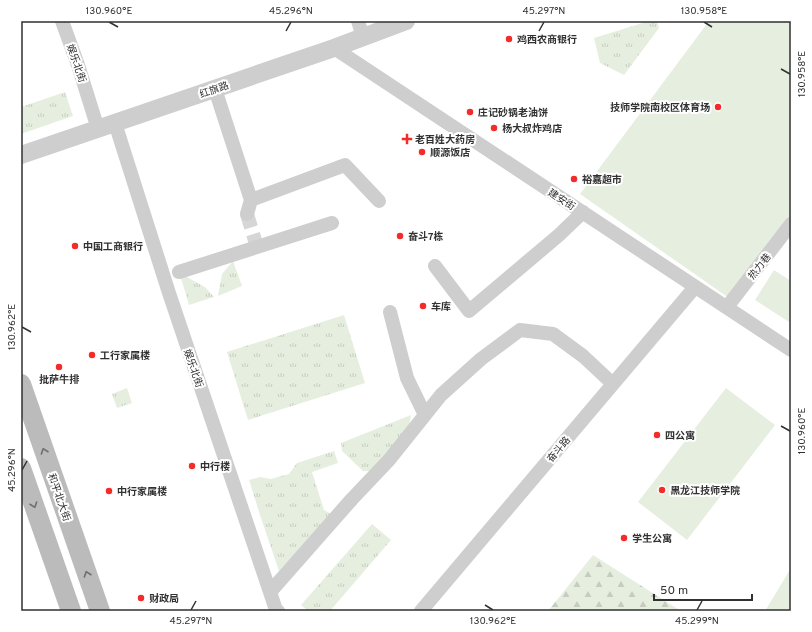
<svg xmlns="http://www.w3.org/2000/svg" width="812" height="632" font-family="Overpass,'Noto Sans SC',sans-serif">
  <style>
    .grass { fill: url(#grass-tufts) }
    .forest { fill: url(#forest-firs) }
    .garden { fill: #e6efdf }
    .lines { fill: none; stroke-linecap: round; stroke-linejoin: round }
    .minor-tunnel { stroke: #d6d6d6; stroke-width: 14; stroke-dasharray: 14 7; stroke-linecap: butt }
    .minor { stroke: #cecece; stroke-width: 14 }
    .tertiary { stroke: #cecece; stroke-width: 18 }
    .secondary { stroke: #bbb; stroke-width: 20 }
    .oneway { stroke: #6f6f6f }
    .ticks { fill: none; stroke: #313131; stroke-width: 1.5 }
    .poi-dot { fill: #f32c29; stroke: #fff; stroke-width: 1.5 }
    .labels { text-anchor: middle; stroke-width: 4; stroke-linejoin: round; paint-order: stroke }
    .poi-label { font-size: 10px; font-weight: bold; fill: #313131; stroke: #fff; text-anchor: start }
    .street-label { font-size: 10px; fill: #313131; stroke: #fff }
    .neatline { fill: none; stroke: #313131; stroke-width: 1.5 }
    .ticks-label { font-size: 10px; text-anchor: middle; fill: #313131 }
  </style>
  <defs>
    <pattern id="grass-tufts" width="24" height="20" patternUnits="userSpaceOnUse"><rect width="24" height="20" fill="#e6efdf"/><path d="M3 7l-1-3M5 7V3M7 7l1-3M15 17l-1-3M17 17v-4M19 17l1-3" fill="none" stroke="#c6cdc0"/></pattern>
    <pattern id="forest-firs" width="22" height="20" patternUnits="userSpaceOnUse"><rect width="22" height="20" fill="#e6efdf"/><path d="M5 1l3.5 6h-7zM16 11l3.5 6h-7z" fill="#c6cdc0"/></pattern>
  </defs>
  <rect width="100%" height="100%" fill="#fff"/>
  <path class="grass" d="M649 21H657L659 28 624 75 600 63 594 38Z
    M65 92 73 116 21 134V107Z
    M233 261 242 286 218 296 222 274Z
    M185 276 205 287 214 297 189 305 181 278Z
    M344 315 365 383 248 420 227 352Z
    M127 388 132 403 117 408 112 394Z
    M411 415 409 429 370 471H363L342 451 341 443Z
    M334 451 338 463 312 472 324 510 331 514 279 571 261 518 249 480 260 477 271 479 289 474 297 463Z
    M372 524 391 540 330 611H308L301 605Z"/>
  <path class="forest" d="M593 555 681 611H548Z"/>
  <path class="garden" d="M709 21H791V217L729 298 580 194Z
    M774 270 791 281V319L789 322 755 300Z
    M726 388 775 425 687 540 638 502Z
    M791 568V611H765Z"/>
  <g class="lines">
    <path class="minor-tunnel" d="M247 214 257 247"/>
    <path class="minor" d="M62 21 78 65 98 129
      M358 21 363 37
      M334 48 791 350
      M215 89 251 200 345 165 379 201
      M115 123 169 293 270 592 276 610 278 611
      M247 214 251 200
      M435 266 469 311 559 235 583 212
      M179 272 332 223
      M727 307 791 224
      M390 312 407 378 425 415
      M270 592 352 499 389 460 441 395 481 359 520 330 553 334 583 356 613 384
      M421 611 695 287"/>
    <path class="tertiary" d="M21 155 334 48 406 21"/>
    <path class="secondary" d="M21 384 100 611
      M21 468 71 611"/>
  </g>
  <defs><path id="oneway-chevron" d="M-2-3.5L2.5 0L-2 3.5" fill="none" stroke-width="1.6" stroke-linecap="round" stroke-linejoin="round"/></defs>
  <g class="oneway">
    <use href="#oneway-chevron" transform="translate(44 451) rotate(-109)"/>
    <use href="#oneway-chevron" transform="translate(34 505) rotate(71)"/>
    <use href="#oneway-chevron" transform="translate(87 574) rotate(-109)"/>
  </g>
  <path class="ticks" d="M109 22 118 27M704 22 712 27M286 31 291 22M539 31 544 22M781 69 790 74M22 327 31 332M781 426 790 431M22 470 27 461M485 605 493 610M191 610 196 601M697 610 702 601"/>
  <g class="poi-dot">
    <circle cx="509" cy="39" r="4"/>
    <circle cx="718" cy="107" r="4"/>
    <circle cx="470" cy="112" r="4"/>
    <circle cx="494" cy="128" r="4"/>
    <path d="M405 133h4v4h4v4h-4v4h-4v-4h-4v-4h4z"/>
    <circle cx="422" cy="152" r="4"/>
    <circle cx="574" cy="179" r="4"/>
    <circle cx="400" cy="236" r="4"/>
    <circle cx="75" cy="246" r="4"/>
    <circle cx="423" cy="306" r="4"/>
    <circle cx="92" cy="355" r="4"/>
    <circle cx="59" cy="367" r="4"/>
    <circle cx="657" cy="435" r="4"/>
    <circle cx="192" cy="466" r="4"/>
    <circle cx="662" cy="490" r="4"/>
    <circle cx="109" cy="491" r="4"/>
    <circle cx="624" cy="538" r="4"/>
    <circle cx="141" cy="598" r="4"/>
  </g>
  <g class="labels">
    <g class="poi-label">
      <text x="517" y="43">鸡西农商银行</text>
      <text x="710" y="111" text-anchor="end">技师学院南校区体育场</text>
      <text x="478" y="116">庄记砂锅老油饼</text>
      <text x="502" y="132">杨大叔炸鸡店</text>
      <text x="415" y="143">老百姓大药房</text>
      <text x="430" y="156">顺源饭店</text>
      <text x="582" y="183">裕嘉超市</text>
      <text x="408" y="240">奋斗7栋</text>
      <text x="83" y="250">中国工商银行</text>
      <text x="431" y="310">车库</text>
      <text x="100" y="359">工行家属楼</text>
      <text x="59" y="383" text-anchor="middle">批萨牛排</text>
      <text x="665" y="439">四公寓</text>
      <text x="200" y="470">中行楼</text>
      <text x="670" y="494">黑龙江技师学院</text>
      <text x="117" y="495">中行家属楼</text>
      <text x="632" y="542">学生公寓</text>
      <text x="149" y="602">财政局</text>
    </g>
    <g class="street-label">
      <text transform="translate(77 63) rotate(71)" y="4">娱乐北街</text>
      <text transform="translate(214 89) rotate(-19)" y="4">红旗路</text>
      <text transform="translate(562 199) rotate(33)" y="4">建安街</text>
      <text transform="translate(759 266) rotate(-52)" y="4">热力巷</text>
      <text transform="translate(194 368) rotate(71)" y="4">娱乐北街</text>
      <text transform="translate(558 449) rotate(-50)" y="4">奋斗路</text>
      <text transform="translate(60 497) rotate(71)" y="4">和平北大街</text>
    </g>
  </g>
  <rect width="812" height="632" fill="none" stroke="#ffffff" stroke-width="44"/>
  <path d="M654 594v6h98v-6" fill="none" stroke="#313131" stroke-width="2"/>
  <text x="660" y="594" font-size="12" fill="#313131" stroke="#ffffff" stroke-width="3" paint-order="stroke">50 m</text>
  <rect x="22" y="22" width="768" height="588" class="neatline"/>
  <g class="ticks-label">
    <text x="109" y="14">130.960°E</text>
    <text x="291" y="14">45.296°N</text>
    <text x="544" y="14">45.297°N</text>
    <text x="704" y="14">130.958°E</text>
    <text transform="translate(801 74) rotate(-90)" y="4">130.958°E</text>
    <text transform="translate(11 327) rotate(-90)" y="4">130.962°E</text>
    <text transform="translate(801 431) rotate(-90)" y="4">130.960°E</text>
    <text transform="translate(11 470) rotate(-90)" y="4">45.296°N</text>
    <text x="191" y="624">45.297°N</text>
    <text x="493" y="624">130.962°E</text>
    <text x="697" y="624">45.299°N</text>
  </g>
</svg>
